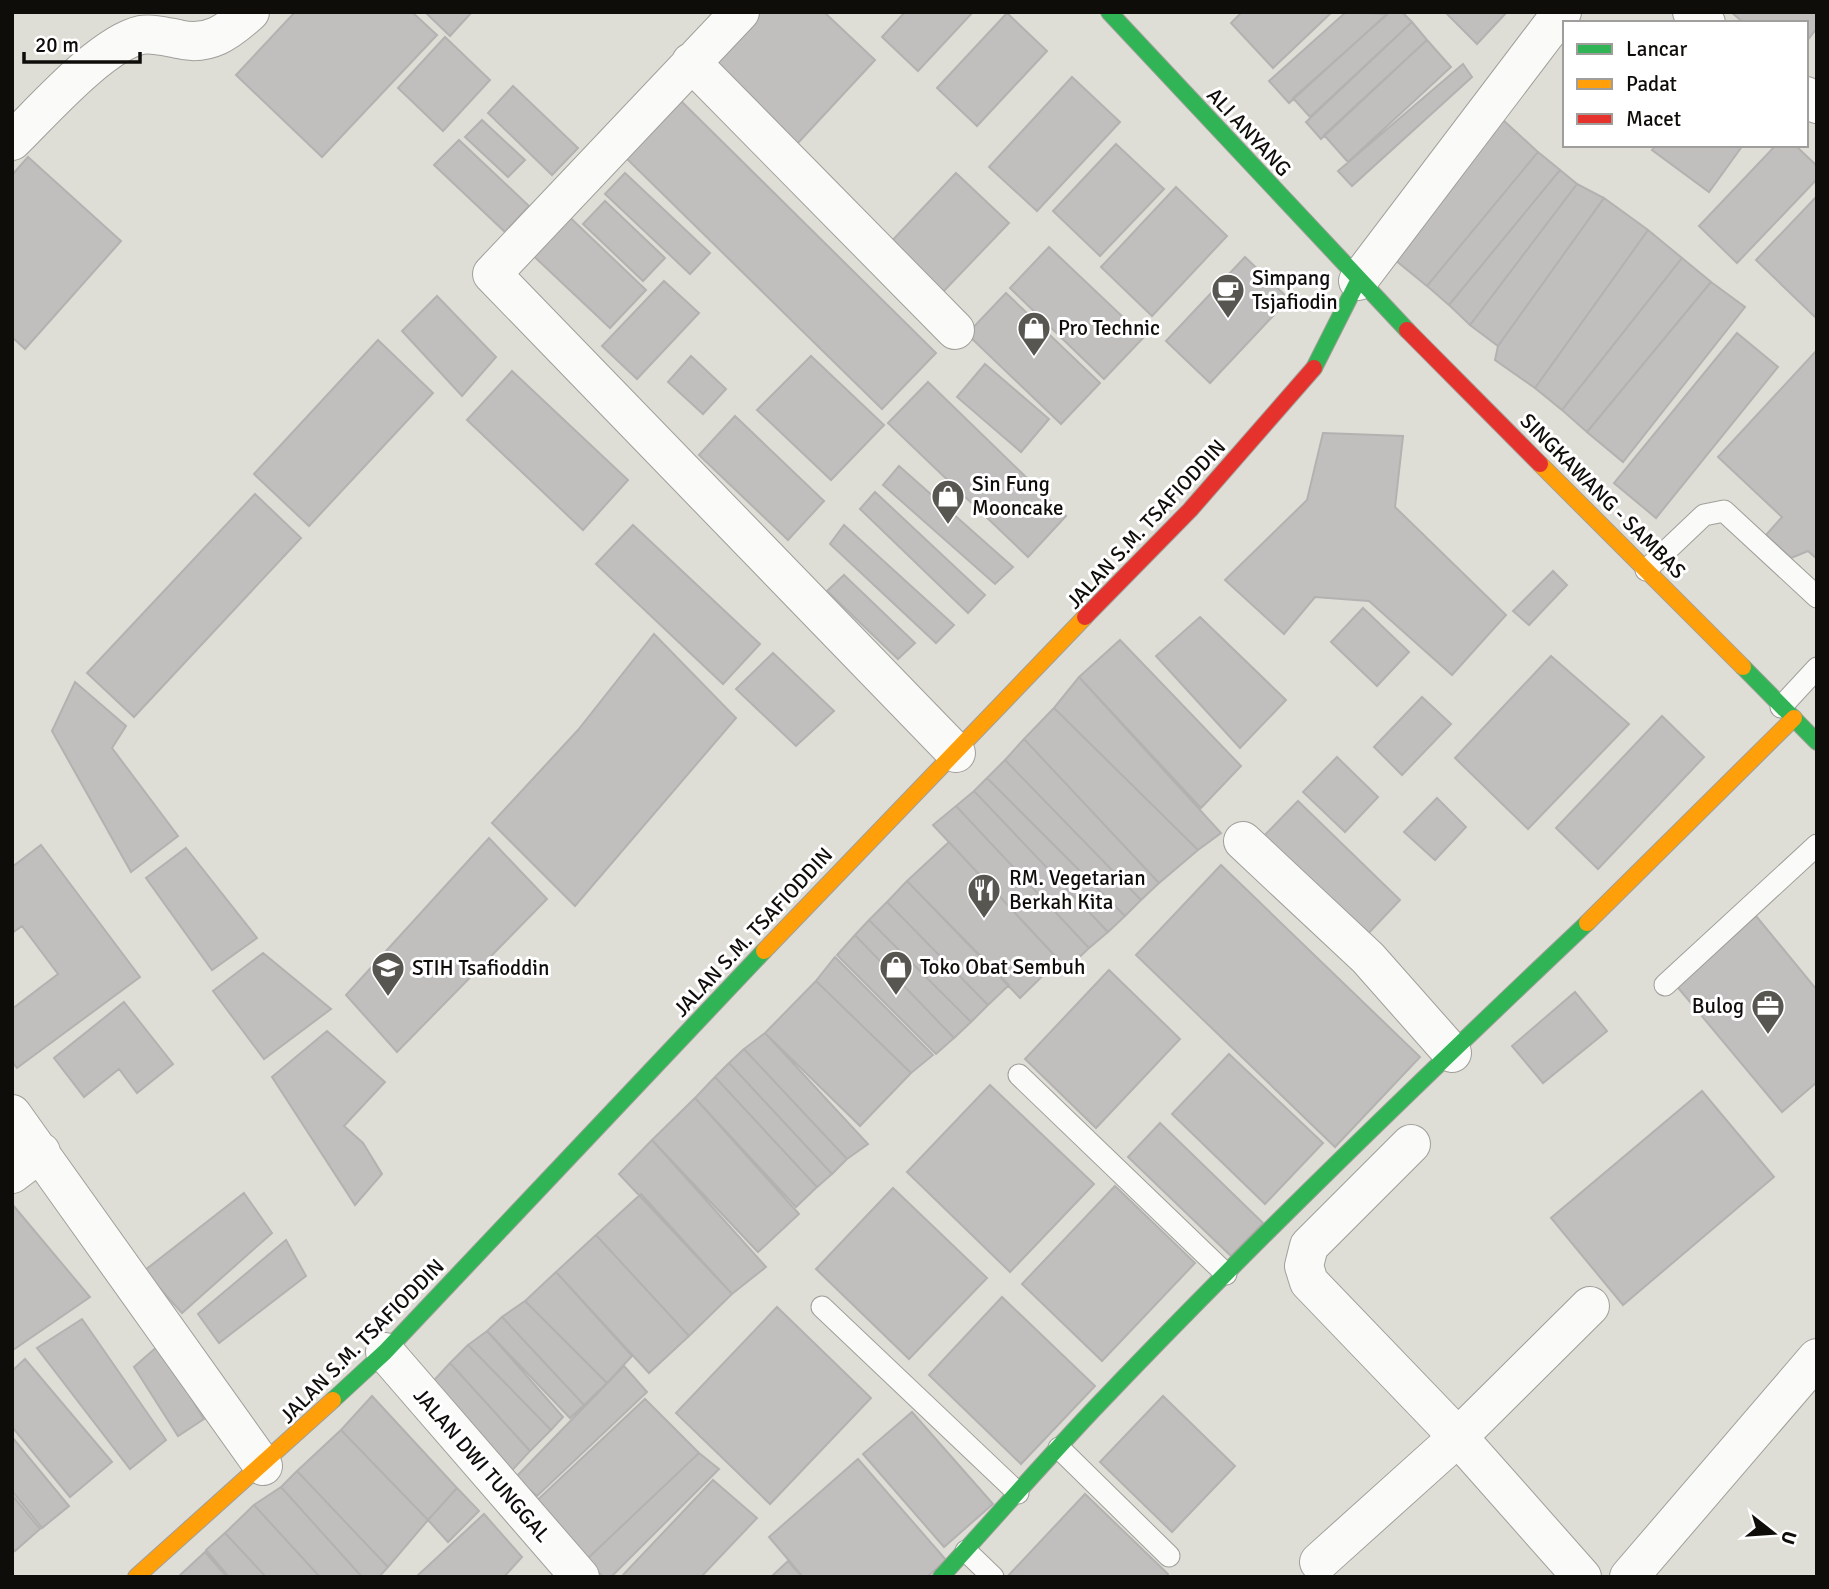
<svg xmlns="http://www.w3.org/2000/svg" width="1829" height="1589" font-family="Signika,sans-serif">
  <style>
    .building { fill: #c0bfbe; stroke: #b3b2b1; stroke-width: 2 }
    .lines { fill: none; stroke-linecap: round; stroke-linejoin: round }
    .lane-casing { stroke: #a09f9a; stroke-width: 23 }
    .street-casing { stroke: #a09f9a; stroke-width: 40 }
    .fast-casing { stroke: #a09f9a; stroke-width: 18 }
    .slow-casing { stroke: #a09f9a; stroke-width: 18 }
    .jam-casing { stroke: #a09f9a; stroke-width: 18 }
    .lane { stroke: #fafaf9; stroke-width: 21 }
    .street { stroke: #fafaf9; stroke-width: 38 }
    .fast { stroke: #30b455; stroke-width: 16 }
    .slow { stroke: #ff9f0a; stroke-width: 16 }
    .jam { stroke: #e5322d; stroke-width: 16 }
    .labels { text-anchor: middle; stroke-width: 6; stroke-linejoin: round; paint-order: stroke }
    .street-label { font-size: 21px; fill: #0f0d0a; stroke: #fff }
    .poi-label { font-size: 21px; fill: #0f0d0a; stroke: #fff; text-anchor: start }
  </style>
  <rect width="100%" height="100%" fill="#deddd6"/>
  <path class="building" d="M295 12H412L437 35 322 157 236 75Z
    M425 12H472L450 36Z
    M761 12H824L875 60 797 144 713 64Z
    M905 12H973L918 71 882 37Z
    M1242 12H1332L1273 68 1231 23Z
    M1346 12 1387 14 1289 103 1269 81Z
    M1390 12H1402L1412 22 1310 117 1293 98Z
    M1445 12H1507L1477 44Z
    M1731 12H1817V28L1806 42V23H1744Z
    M1007 13 1047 51 977 126 937 88Z
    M1412 22 1427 40 1321 139 1306 122Z
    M445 37 490 80 443 131 398 88Z
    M1427 40 1451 67 1348 162 1324 135Z
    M1463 64 1472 77 1352 186 1338 171Z
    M1072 77 1120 122 1037 211 989 167Z
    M513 86 578 148 552 175 488 113Z
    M677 97 936 353 882 409 622 154Z
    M482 120 525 160 508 177 465 137Z
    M1503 120 1538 152 1427 286 1394 259Z
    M459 140 529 206 505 232 434 165Z
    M1116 144 1164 189 1100 256 1053 211Z
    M1656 145H1743L1709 192 1652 150Z
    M1776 145H1795L1817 166V179L1737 263 1699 226Z
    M1538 152 1560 170 1449 305 1427 286Z
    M28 157 121 241 25 349 12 337V175Z
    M1560 170 1577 184 1470 325 1449 305Z
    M625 173 710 253 690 274 605 194Z
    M956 173 1009 223 940 295 888 245Z
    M1577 184 1604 198 1498 346 1470 325Z
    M1176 187 1227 236 1152 316 1101 267Z
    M1817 196V319L1756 260Z
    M1604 198 1648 230 1535 388 1495 360 1498 346Z
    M605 201 665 258 643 281 583 224Z
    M560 208 646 290 610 328 524 247Z
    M1648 230 1682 258 1562 410 1535 388Z
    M1049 247 1144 337 1104 379 1010 288Z
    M1245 257 1289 299 1210 383 1166 341Z
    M1682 258 1711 282 1587 432 1562 410Z
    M664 281 699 313 637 379 602 346Z
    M1711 282 1745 307 1623 462 1587 432Z
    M1006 293 1100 383 1061 424 967 334Z
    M437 296 496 357 462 396 402 331Z
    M1737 333 1778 367 1656 518 1614 483Z
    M378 340 433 393 309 526 254 474Z
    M1817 350V559L1808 551 1791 558 1766 535 1782 517 1718 457Z
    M691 356 726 389 703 414 668 382Z
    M811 356 884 425 831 480 757 410Z
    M985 364 1049 419 1021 452 957 397Z
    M512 371 628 480 583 530 467 420Z
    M928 382 1066 516 1028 557 888 423Z
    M735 416 824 501 788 540 699 455Z
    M1323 433 1403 436 1395 507 1506 615 1452 675 1369 601 1315 597 1284 634 1225 580 1307 500Z
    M899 466 1013 567 995 584 883 485Z
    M875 492 985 595 968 613 860 509Z
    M255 494 301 538 134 717 87 673Z
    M633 525 760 644 723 684 596 564Z
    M844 525 954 625 936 643 830 544Z
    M1553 571 1567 585 1529 625 1513 611Z
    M844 575 915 643 898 659 827 591Z
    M1363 608 1409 652 1377 686 1331 642Z
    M1200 617 1286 700 1240 748 1156 656Z
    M654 634 736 718 575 906 492 823 578 730Z
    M1120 640 1241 766 1201 808 1079 677Z
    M773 653 834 711 796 746 736 689Z
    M1551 656 1629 724 1528 829 1455 758Z
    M1079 677 1221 833 1198 850 1054 708Z
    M75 682 126 726 112 748 178 836 131 872 52 731Z
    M1422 697 1451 724 1402 775 1374 747Z
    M1054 708 1198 850 1159 883 1024 739Z
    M1662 716 1704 757 1598 869 1556 828Z
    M1024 739 1159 883 1141 900 1005 760Z
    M1337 757 1378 797 1345 832 1303 792Z
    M1005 760 1141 900 1125 916 987 778Z
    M987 778 1125 916 1108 932 974 791Z
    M974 791 1108 932 1089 948 956 806Z
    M1437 798 1466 827 1435 860 1404 832Z
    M1298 801 1400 900 1362 940 1259 841Z
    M956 806 1089 948 1067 969 933 825Z
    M489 838 547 899 397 1052 346 995Z
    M949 842 1059 960 1020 998 907 881Z
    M41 845 140 977 17 1068 12 1062V1009L58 974 22 926 12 933V867Z
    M186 848 257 938 212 970 146 878Z
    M1221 865 1420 1057 1335 1147 1136 955Z
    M907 881 1009 985 988 1005 887 902Z
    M887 902 988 1005 971 1022 869 920Z
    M1756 916 1817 990V1082L1782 1112 1675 984Z
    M869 920 971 1022 954 1038 855 935Z
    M855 935 954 1038 936 1054 837 955Z
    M263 953 331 1009 264 1059 213 991Z
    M835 957 933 1055 911 1073 816 981Z
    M1109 970 1180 1039 1096 1128 1025 1059Z
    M816 981 911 1073 860 1126 765 1033Z
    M1575 992 1607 1031 1543 1083 1512 1046Z
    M124 1002 173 1064 137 1093 119 1069 84 1097 54 1058Z
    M327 1031 385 1082 344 1126 363 1143 382 1174 355 1205 272 1077Z
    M765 1033 868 1144 847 1159 744 1049Z
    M744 1049 847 1159 832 1174 729 1063Z
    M1229 1054 1323 1143 1265 1204 1172 1114Z
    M729 1063 832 1174 817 1187 715 1077Z
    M715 1077 817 1187 796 1207 695 1098Z
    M990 1085 1094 1184 1010 1272 907 1172Z
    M1702 1091 1774 1177 1623 1305 1551 1218Z
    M695 1098 799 1214 758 1252 652 1140Z
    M1160 1123 1263 1223 1231 1256 1128 1157Z
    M652 1140 766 1267 732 1294 619 1174Z
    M1115 1186 1195 1263 1102 1361 1022 1284Z
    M893 1188 987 1278 909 1359 816 1269Z
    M244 1193 272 1233 182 1313 144 1271Z
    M641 1194 732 1294 689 1336 596 1235Z
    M12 1204 90 1297 13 1350 12 1349Z
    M596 1235 689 1336 649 1373 556 1272Z
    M286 1240 306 1276 219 1343 198 1314Z
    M556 1272 632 1356 607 1383 525 1301Z
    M1002 1297 1095 1386 1021 1464 929 1375Z
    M525 1301 607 1383 584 1405 502 1317Z
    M777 1307 871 1398 770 1504 676 1413Z
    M502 1317 584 1405 570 1418 487 1331Z
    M82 1319 166 1440 130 1469 37 1348Z
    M487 1331 563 1417 551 1430 468 1345Z
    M159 1345 204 1419 178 1436 134 1367Z
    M468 1345 551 1430 530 1451 450 1363Z
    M25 1359 112 1462 70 1497 12 1427V1371Z
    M450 1363 530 1451 503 1480 425 1390Z
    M624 1366 647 1392 537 1496 515 1478Z
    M372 1396 457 1488 428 1520 341 1430Z
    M1163 1396 1235 1466 1172 1532 1100 1462Z
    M645 1399 699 1453 585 1561 530 1507Z
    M912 1412 993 1504 944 1547 863 1454Z
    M341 1430 428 1520 388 1567 297 1471Z
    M12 1437 69 1506 42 1528 12 1491Z
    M699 1453 719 1469 611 1577H604L585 1561Z
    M858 1459 946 1560 927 1577H803L769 1537Z
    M297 1471 388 1567 379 1577H362L281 1487Z
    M713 1480 757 1518 701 1577H621Z
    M281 1487 362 1577H320L254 1505Z
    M457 1488 479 1511 448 1542 428 1520Z
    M1085 1494 1168 1574 1165 1577H1007Z
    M12 1495 40 1529 15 1551 12 1547Z
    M254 1505 320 1577H266L225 1533Z
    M484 1514 522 1557 504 1577H416Z
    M225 1533 266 1577H229L206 1550Z
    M205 1552 227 1577H178Z
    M788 1561 802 1577H771Z"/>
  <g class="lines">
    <defs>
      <path id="lane" d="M1646 570 1704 515 1724 511 1817 597
        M1781 707 1817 668
        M1665 985 1817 845
        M1019 1075 1226 1274
        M822 1307 1018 1493
        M1059 1448 1169 1556
        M966 1551 993 1577"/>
      <path id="street" d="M740 12 492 274 956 753
        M1692 12 1706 23
        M691 62 955 330
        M1806 96 1817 104
        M12 141C42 112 101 44 141 35 152 33 167 37 178 39 208 47 228 32 250 12
        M1358 281 1562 12
        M1243 841 1368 958 1452 1053
        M12 1114 263 1466
        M1411 1144 1309 1246 1304 1266 1309 1282 1458 1437 1582 1577
        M12 1174 41 1152
        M385 1352 580 1577
        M1319 1562 1458 1437 1590 1306
        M1629 1577 1817 1358"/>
      <path id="fast" d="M1109 12 1407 330
        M1314 368 1358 281
        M1743 667 1817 742
        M333 1400 385 1352 764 951
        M941 1577C992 1521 1042 1464 1094 1409 1253 1242 1419 1082 1587 923"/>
      <path id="slow" d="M1540 464 1743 667
        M1587 923 1794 718
        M764 951 1085 617
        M136 1577 333 1400"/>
      <path id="jam" d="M1407 330 1540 464
        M1085 617 1190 510 1314 368"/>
    </defs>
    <use href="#lane" class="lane-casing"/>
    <use href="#street" class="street-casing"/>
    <use href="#fast" class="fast-casing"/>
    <use href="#slow" class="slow-casing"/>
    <use href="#jam" class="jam-casing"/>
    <use href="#lane" class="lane"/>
    <use href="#street" class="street"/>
    <use href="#fast" class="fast"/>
    <use href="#slow" class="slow"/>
    <use href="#jam" class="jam"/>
  </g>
  <defs>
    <symbol id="cafe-pin" viewBox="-11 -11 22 30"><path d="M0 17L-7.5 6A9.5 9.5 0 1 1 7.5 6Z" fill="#575651" stroke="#fff"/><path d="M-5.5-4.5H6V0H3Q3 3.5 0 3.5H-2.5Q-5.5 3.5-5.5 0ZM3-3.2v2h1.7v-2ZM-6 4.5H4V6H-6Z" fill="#fff"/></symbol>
    <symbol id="shop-pin" viewBox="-11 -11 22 30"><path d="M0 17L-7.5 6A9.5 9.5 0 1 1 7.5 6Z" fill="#575651" stroke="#fff"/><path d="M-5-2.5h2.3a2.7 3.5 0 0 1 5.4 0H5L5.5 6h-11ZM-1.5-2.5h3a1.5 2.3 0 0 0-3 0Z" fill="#fff"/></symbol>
    <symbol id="restaurant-pin" viewBox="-11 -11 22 30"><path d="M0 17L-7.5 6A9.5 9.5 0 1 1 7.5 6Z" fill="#575651" stroke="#fff"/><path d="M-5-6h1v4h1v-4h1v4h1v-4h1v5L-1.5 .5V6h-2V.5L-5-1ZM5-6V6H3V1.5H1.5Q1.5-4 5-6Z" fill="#fff"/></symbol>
    <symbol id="university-pin" viewBox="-11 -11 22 30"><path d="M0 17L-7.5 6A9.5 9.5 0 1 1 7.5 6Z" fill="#575651" stroke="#fff"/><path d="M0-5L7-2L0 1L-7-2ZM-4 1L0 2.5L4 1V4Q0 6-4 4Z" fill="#fff"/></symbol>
    <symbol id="office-pin" viewBox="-11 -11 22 30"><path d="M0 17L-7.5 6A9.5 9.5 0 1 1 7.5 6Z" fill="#575651" stroke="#fff"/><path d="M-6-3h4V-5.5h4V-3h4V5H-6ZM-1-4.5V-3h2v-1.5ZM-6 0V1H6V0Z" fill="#fff"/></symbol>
  </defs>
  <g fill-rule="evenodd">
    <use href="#cafe-pin" x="1209" y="271" width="38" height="52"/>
    <use href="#shop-pin" x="1015" y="309" width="38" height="52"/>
    <use href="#shop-pin" x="929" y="477" width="38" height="52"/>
    <use href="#restaurant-pin" x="965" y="871" width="38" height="52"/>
    <use href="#shop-pin" x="877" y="948" width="38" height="52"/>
    <use href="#university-pin" x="369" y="949" width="38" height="52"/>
    <use href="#office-pin" x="1749" y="987" width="38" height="52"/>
  </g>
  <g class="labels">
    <g class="street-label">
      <text transform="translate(1249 132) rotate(47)" y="7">ALI ANYANG</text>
      <text transform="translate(1603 496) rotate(45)" y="7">SINGKAWANG - SAMBAS</text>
      <text transform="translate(1146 524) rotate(-47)" y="7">JALAN S.M. TSAFIODDIN</text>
      <text transform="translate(753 932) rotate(-47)" y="7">JALAN S.M. TSAFIODDIN</text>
      <text transform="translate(362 1341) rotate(-45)" y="7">JALAN S.M. TSAFIODDIN</text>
      <text transform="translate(482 1465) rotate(49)" y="7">JALAN DWI TUNGGAL</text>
    </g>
    <g class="poi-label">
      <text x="1252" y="285">Simpang<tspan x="1252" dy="24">Tsjafiodin</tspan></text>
      <text x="1058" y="335">Pro Technic</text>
      <text x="972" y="491">Sin Fung<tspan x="972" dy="24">Mooncake</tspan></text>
      <text x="1009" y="885">RM. Vegetarian<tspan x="1009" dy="24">Berkah Kita</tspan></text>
      <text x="920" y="974">Toko Obat Sembuh</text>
      <text x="412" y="975">STIH Tsafioddin</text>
      <text x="1744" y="1013" text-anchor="end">Bulog</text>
    </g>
  </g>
  <rect width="1829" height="1589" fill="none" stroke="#0f0d0a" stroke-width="28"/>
  <rect x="1563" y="21" width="245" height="126" fill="#ffffff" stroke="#9f9e9d" stroke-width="2"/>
  <rect x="1577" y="44" width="35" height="10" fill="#30b455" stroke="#9f9e9d" stroke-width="2"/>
  <text x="1626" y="56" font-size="21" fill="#0f0d0a">Lancar</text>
  <rect x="1577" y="79" width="35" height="10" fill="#ff9f0a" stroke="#9f9e9d" stroke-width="2"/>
  <text x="1626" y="91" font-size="21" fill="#0f0d0a">Padat</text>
  <rect x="1577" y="114" width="35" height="10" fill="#e5322d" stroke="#9f9e9d" stroke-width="2"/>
  <text x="1626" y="126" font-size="21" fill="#0f0d0a">Macet</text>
  <g transform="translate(1773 1533) rotate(107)" stroke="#ffffff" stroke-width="5" paint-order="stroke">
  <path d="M0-5L12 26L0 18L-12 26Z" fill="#0f0d0a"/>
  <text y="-10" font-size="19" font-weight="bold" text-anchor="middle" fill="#0f0d0a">U</text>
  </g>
  <path d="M24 52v10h116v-10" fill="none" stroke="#0f0d0a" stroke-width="3.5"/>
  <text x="35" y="52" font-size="21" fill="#0f0d0a" stroke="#ffffff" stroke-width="5" paint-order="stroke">20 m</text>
</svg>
